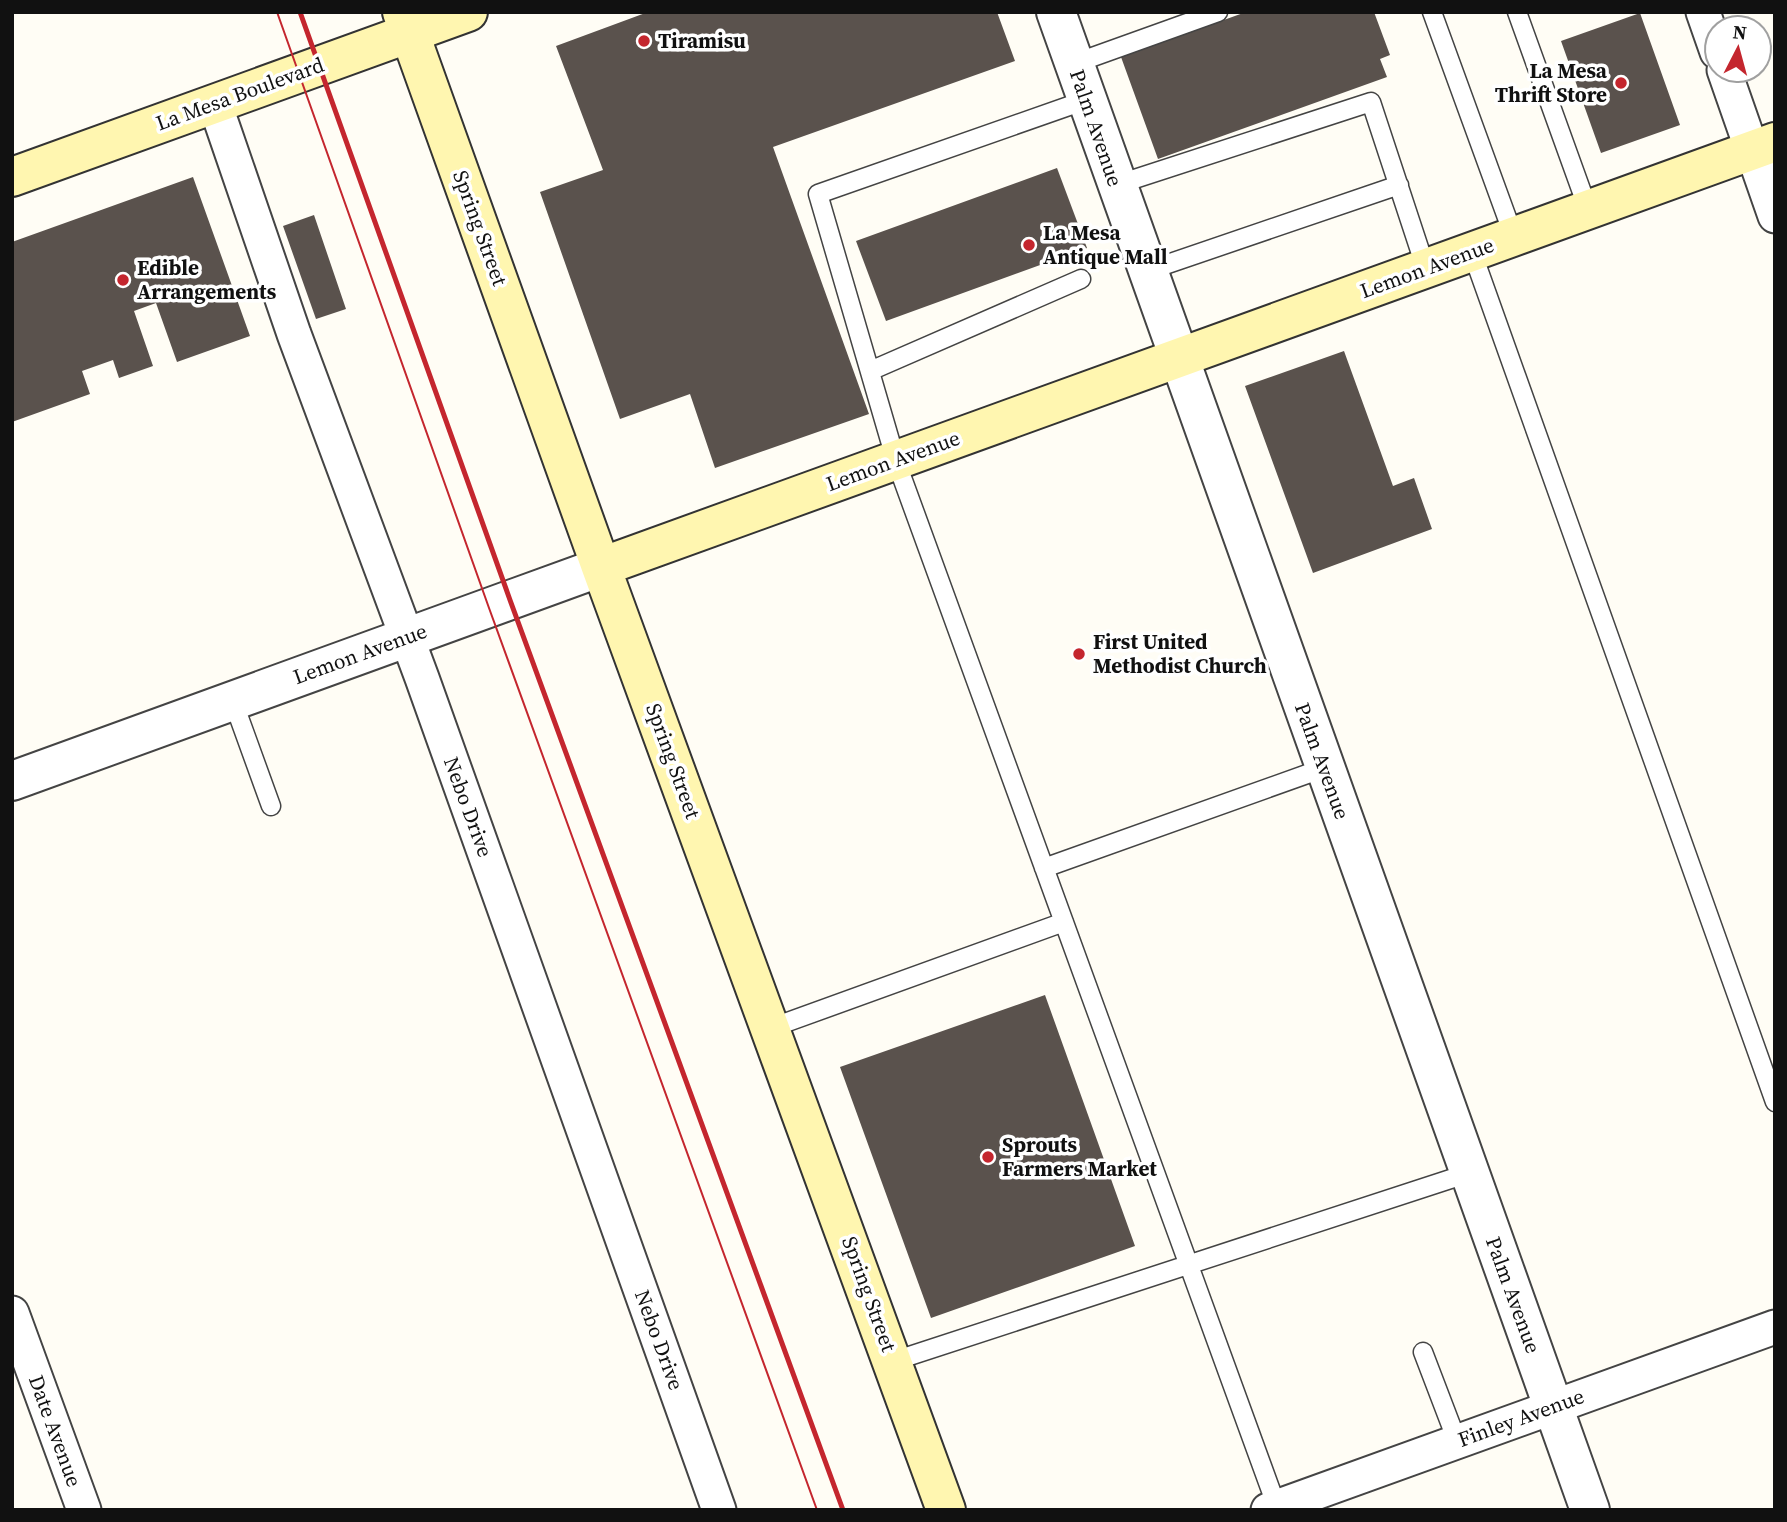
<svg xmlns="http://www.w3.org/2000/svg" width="1787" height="1522" font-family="'Source Serif 4',serif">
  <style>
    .building { fill: #5a524d }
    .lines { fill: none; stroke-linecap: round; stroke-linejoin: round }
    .service-casing { stroke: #444; stroke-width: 21 }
    .minor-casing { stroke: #444; stroke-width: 37 }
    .tertiary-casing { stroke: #444; stroke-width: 42 }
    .secondary-casing { stroke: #333; stroke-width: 42 }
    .service { stroke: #fff; stroke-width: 18 }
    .minor { stroke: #fff; stroke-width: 33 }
    .tertiary { stroke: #fff; stroke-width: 38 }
    .secondary { stroke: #fff6b0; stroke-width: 38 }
    .tram { stroke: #c4262e; stroke-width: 2 }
    .rail { stroke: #c4262e; stroke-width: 5 }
    .poi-dot { fill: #c4262e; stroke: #fff; stroke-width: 2.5 }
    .labels { text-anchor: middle; stroke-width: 7; stroke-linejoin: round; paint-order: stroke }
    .poi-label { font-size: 21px; font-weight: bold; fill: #111; stroke: #fff; text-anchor: start }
    .street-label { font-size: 21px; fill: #111; stroke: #fff }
  </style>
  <rect width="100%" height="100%" fill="#fffdf5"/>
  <path class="building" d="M648 12H997L1015 61 773 147 869 414 715 468 690 394 620 419 540 192 603 170 556 46Z
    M1246 12H1374L1390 55 1380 59 1387 77 1158 159 1121 57Z
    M1640 13 1680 125 1601 153 1561 41Z
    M1057 168 1087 248 886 321 856 241Z
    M193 177 250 336 177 362 156 303 134 311 153 366 119 378 113 360 82 371 90 394 12 422V242Z
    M314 215 346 309 316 319 283 226Z
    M1344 351 1393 486 1414 478 1432 529 1313 573 1245 386Z
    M1045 995 1135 1246 931 1318 840 1067Z"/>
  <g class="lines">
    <defs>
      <path id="service" d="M1432 12 1514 237
        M1517 12 1588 209
        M1073 64 1218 12
        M1086 100 818 194 896 461 1278 1510
        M1116 185 1371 102 1426 269
        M1472 252 1775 1102
        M1147 271 1399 185
        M870 371 1081 279
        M233 701 271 806
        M1044 868 1324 768
        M771 1028 1064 922
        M1423 1352 1457 1441
        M894 1361 1469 1173"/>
      <path id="minor" d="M1703 12 1717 52
        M1724 70 1775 216
        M215 104 294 334 422 678 719 1510
        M12 1313 84 1510
        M1268 1510 1775 1327"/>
      <path id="tertiary" d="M1056 12 1590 1510
        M12 781 601 567"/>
      <path id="secondary" d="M402 12 601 567 946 1510
        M12 177 468 12
        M601 567 1775 142"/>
    </defs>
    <use href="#service" class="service-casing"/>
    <use href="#minor" class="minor-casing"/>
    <use href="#tertiary" class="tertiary-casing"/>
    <use href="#secondary" class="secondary-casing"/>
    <use href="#service" class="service"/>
    <use href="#minor" class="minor"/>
    <use href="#tertiary" class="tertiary"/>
    <use href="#secondary" class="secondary"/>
    <path class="tram" d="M277 12 489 608 817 1510"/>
    <path class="rail" d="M300 12 510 600 843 1510"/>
  </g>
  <g class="poi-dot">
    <circle cx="644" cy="41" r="7"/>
    <circle cx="1621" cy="83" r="7"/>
    <circle cx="1029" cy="245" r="7"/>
    <circle cx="123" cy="280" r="7"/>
    <circle cx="1079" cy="654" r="7"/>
    <circle cx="988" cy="1157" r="7"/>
  </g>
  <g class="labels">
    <g class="poi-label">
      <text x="658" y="48">Tiramisu</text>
      <text x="1607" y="78" text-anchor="end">La Mesa<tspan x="1607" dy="24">Thrift Store</tspan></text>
      <text x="1043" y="240">La Mesa<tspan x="1043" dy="24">Antique Mall</tspan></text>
      <text x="137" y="275">Edible<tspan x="137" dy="24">Arrangements</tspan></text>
      <text x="1093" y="649">First United<tspan x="1093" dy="24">Methodist Church</tspan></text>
      <text x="1002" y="1152">Sprouts<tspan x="1002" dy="24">Farmers Market</tspan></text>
    </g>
    <g class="street-label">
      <text transform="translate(240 94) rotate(-20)" y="7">La Mesa Boulevard</text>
      <text transform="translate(1096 128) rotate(71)" y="7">Palm Avenue</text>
      <text transform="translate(480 228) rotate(70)" y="7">Spring Street</text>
      <text transform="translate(1427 268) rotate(-20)" y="7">Lemon Avenue</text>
      <text transform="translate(893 461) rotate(-20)" y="7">Lemon Avenue</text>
      <text transform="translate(360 654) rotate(-20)" y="7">Lemon Avenue</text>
      <text transform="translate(673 761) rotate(70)" y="7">Spring Street</text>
      <text transform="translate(1322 761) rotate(70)" y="7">Palm Avenue</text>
      <text transform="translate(468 807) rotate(70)" y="7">Nebo Drive</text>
      <text transform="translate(869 1294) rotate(70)" y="7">Spring Street</text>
      <text transform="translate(1513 1295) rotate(70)" y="7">Palm Avenue</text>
      <text transform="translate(659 1340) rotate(70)" y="7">Nebo Drive</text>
      <text transform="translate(1521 1418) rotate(-20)" y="7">Finley Avenue</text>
      <text transform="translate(55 1431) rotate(70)" y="7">Date Avenue</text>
    </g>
  </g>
  <rect width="1787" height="1522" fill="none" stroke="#111111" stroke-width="28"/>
  <g transform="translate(1738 49) rotate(6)"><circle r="33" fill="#ffffff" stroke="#a0a0a0" stroke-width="2"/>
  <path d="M0-5L12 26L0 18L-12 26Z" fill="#c4262e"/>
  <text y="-10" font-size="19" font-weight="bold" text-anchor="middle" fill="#111111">N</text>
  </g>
</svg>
